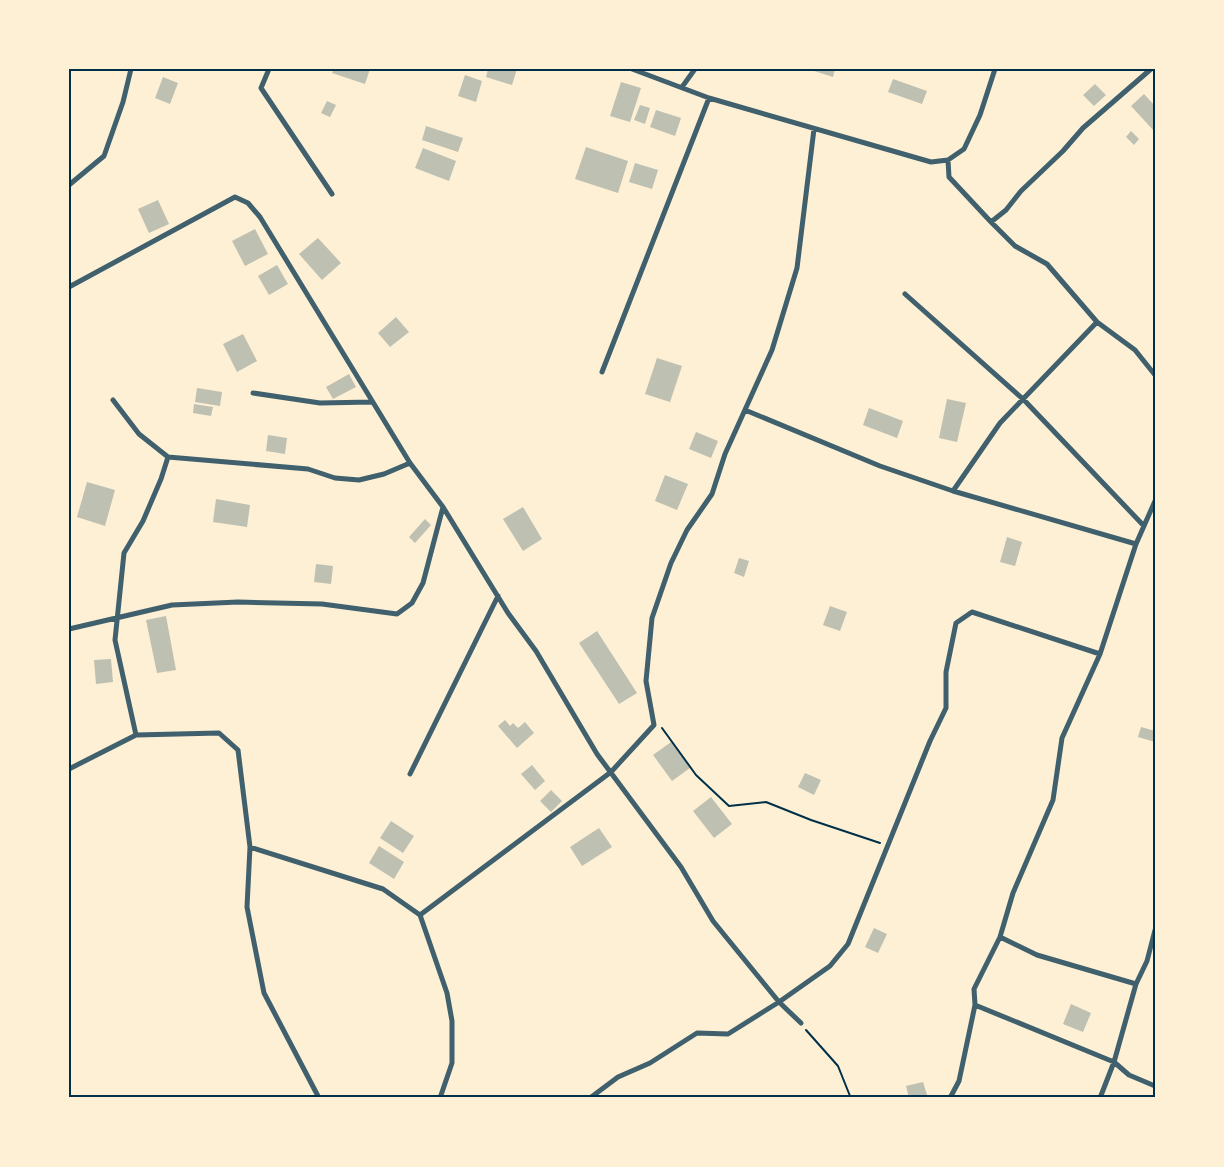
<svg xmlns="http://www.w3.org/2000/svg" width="1224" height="1167" font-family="Commissioner,sans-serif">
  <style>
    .building { fill: #bec0b2 }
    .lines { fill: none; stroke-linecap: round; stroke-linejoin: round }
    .path { stroke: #003049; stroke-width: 2 }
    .minor { stroke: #3f606c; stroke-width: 5 }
    .neatline { fill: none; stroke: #003049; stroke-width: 2 }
  </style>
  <rect width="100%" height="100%" fill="#fdf0d5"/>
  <path class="building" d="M334 69H370L365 84 332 73Z
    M488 69H517L512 85 486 77Z
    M808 69H835L833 77Z
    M465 75 482 81 476 102 458 96Z
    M163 77 178 83 170 104 155 98Z
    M893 79 927 91 922 104 888 92Z
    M621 82 641 88 630 122 610 116Z
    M1095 84 1106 95 1094 106 1083 95Z
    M1144 94 1155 106 1154 131 1131 106Z
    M327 101 336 105 330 117 321 113Z
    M640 105 650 108 645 124 634 120Z
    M656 110 681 118 675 136 650 127Z
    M426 126 463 138 458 152 422 140Z
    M1131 131 1139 139 1134 145 1126 137Z
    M586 147 628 161 618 193 575 179Z
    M423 148 456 161 449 181 415 168Z
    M635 163 658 170 652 189 629 182Z
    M158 200 169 224 149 233 138 209Z
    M255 229 268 254 245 266 232 241Z
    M318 238 341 263 322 280 299 254Z
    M277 265 288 284 269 295 258 276Z
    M396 317 409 332 390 347 378 333Z
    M243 334 257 361 237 372 223 344Z
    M657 358 682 366 670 402 645 394Z
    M349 374 356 387 333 399 326 387Z
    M197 388 222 392 220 406 195 402Z
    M947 399 966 403 957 442 939 438Z
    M194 404 213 407 211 416 193 413Z
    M869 408 903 421 897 438 863 425Z
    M696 432 718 441 711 458 689 449Z
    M268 435 287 438 285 454 266 451Z
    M665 475 688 484 677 510 655 501Z
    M87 482 115 490 105 526 77 517Z
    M216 499 250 505 247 527 213 522Z
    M523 507 542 539 523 551 503 519Z
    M425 519 431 525 415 543 409 537Z
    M1007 537 1022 542 1015 566 1000 562Z
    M739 558 749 561 744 577 734 573Z
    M316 564 333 566 331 584 314 582Z
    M830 606 847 612 840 631 823 625Z
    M166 616 176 670 157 673 146 620Z
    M597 631 637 693 619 704 579 643Z
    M111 659 113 682 96 684 94 660Z
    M505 720 510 726 513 723 518 728 525 722 534 733 517 748 498 726Z
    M1141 727 1155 731V742L1138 737Z
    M671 742 690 768 672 781 653 755Z
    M532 765 545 781 535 790 521 774Z
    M805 773 821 780 814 795 798 787Z
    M551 790 562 801 551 812 540 801Z
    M711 797 732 824 714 838 693 811Z
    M391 821 414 836 403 853 380 838Z
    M599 828 612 847 582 866 570 847Z
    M379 846 404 862 394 879 369 863Z
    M874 928 887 934 878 953 865 947Z
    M1071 1004 1091 1013 1083 1032 1063 1024Z
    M923 1082 928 1098H909L906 1086Z"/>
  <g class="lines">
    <path class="path" d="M662 728 696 775 729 806 766 802 811 820 880 843
      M806 1030 838 1066 850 1096 847 1098"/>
    <path class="minor" d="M269 69 261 88 332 194
      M632 69 709 98 931 162 948 160 964 149 980 115 995 69
      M682 87 695 69
      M948 160 949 177 991 222 1006 210 1021 191 1063 151 1083 128 1151 69
      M69 185 104 156 123 102 131 69
      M991 222 1015 246 1047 264 1097 322 1135 350 1155 375
      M69 287 235 197 248 203 260 217 410 463 443 507 508 613 536 651 597 754 681 867 713 921 779 1002 801 1023
      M905 294 1024 400 1144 526
      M602 372 709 98
      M253 393 320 403 372 402
      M113 400 139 434 168 457 161 479 143 521 124 553 115 640 136 735 219 733 238 750 250 847 247 907 264 993 319 1098
      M745 410 880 466 953 491 1136 544
      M168 457 308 469 335 478 359 480 384 474 410 463
      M953 491 1000 423 1097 322
      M69 629 172 605 238 602 322 604 397 614 412 603 423 583 443 507
      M69 769 136 735
      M410 774 498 596
      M250 847 383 889 420 915 447 993 452 1021V1063L440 1098
      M420 915 611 772 654 725 646 681 652 618 671 563 687 530 712 494 725 454 772 350 797 268 814 129
      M1155 930 1147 961 1136 984 1114 1062 1129 1075 1155 1086
      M1000 937 1037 955 1136 984
      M975 1005 1114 1062 1100 1098
      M590 1098 618 1077 650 1063 697 1033 728 1034 779 1002 830 966 848 944 930 741 946 708V672L956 623 972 612 1100 654
      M950 1098 959 1081 975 1005 974 989 1000 937 1013 893 1053 800 1062 738 1100 654 1136 544 1155 501"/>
  </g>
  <rect width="1224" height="1167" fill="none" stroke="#fdf0d5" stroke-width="141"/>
  <rect x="70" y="70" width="1084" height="1026" class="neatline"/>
</svg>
